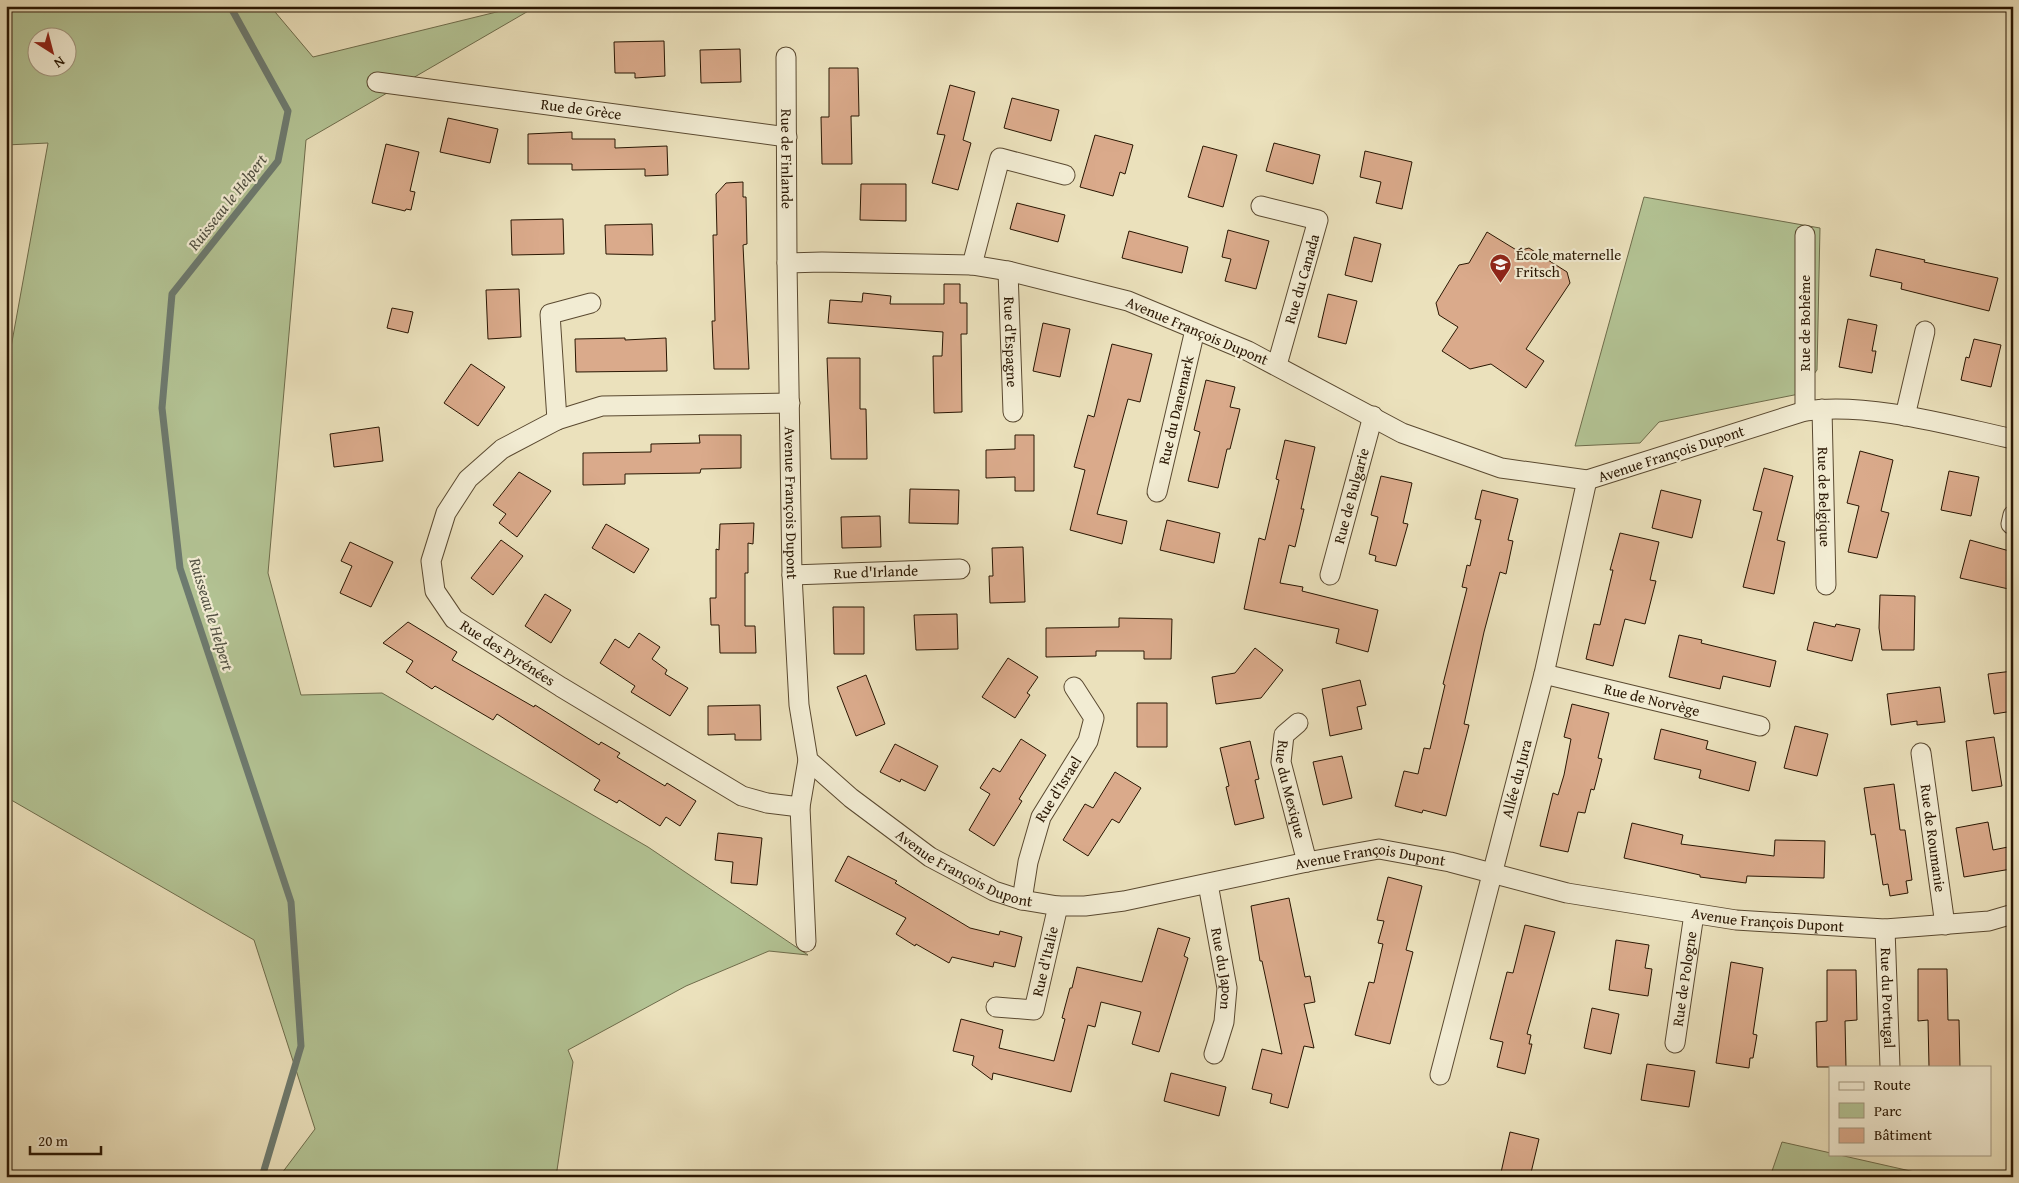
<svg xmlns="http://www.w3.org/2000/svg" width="2019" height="1183" font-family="'Gentium Book Plus',serif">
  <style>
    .green { fill: #b3c394; stroke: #6e6c4b; fill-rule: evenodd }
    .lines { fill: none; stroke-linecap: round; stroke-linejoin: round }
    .stream { stroke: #6d7a6f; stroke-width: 7 }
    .building { fill: #daaa8b; stroke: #291602 }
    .street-casing { stroke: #5a4930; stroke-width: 21 }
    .street { stroke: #f2ecd3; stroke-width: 19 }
    .labels { text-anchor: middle; stroke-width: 4.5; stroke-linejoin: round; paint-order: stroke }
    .street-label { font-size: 15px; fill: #291602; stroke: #f2ecd3 }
    .poi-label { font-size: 15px; fill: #291602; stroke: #f2ecd3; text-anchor: start }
    .water-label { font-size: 16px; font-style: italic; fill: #515042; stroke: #f2ecd3 }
  </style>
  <rect width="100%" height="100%" fill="#ebe1bc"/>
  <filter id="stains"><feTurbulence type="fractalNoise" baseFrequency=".004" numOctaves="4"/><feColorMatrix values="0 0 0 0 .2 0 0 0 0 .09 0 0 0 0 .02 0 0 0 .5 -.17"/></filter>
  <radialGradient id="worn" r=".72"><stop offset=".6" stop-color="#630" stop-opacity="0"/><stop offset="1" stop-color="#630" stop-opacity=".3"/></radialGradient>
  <path class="green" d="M6 6H270L313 57 521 6H537L306 140 268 573 301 695 382 693 648 847 808 955 769 951 686 986 568 1050 573 1062 556 1177H279L315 1129 254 940 6 797V375L48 143 6 145ZM38 38H68V68H38Z
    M1644 197 1820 228 1817 370 1799 394 1659 422 1640 443 1575 446Z
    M1782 1142 1937 1177H1770Z"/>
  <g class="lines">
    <path class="stream" d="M230 6 288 111 278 161 172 294 162 408 180 568 291 902 301 1046 262 1177"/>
  </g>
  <path class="building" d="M664 41 665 76 635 78V73H615L614 42Z
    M740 49 741 82 701 83 700 50Z
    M829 68H858L859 116H851L852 164H822L821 117H829Z
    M950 85 975 92 963 140 971 143 958 190 932 183 945 135 937 134Z
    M1012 98 1059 110 1051 141 1004 128Z
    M448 118 498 129 490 163 440 152Z
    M572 132V139H615V148L667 146 668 175 645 176V169L572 170V164H528V134Z
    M1095 135 1133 145 1125 174 1120 172 1113 196 1080 187Z
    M1274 143 1320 155 1313 184 1266 171Z
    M386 144 419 152 410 191 415 192 411 210 406 209 405 211 372 203Z
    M1203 146 1237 155 1223 207 1188 197Z
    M1365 151 1412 162 1402 209 1376 203 1381 182 1360 177Z
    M743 182V197H746L747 244 743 245 749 369H714L712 321H715L713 235H717L716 194 726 183Z
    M861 184H906V221L860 220Z
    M1017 203 1065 215 1058 242 1010 229Z
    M563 219 564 254 512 255 511 220Z
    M652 224 653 255 606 254 605 225Z
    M1228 230 1269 241 1256 289 1225 281 1231 259 1222 257Z
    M1129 231 1188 247 1182 273 1122 258Z
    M1487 232 1518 251 1529 248 1567 272 1570 283 1526 349 1544 361 1526 388 1491 364 1470 369 1442 351 1458 327 1439 315 1436 303 1459 265 1469 263Z
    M1354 237 1381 244 1372 282 1345 275Z
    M1876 249 1925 260 1924 262 1998 278 1989 311 1901 289 1902 283 1870 276Z
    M944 284H960V303H967V334H961L962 412 934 413 933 356H942L943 332 828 323 830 300 862 302 863 293 891 296 890 304H944Z
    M519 289 521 337 488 339 486 290Z
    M1328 294 1357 301 1346 344 1318 337Z
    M392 308 413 312 408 333 387 328Z
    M1848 319 1877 325 1872 351H1876L1872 373 1839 367Z
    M1043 323 1070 329 1060 377 1033 371Z
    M625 338V340L666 338 667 371 576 372 575 339Z
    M1974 339 2001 345 1991 387 1961 380 1966 357 1969 358Z
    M1112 344 1152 354 1140 402 1128 399 1097 514 1127 521 1122 544 1070 530 1085 470 1074 467 1088 415 1094 417Z
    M827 358H860V409H866L867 459H831Z
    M471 364 505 387 478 426 444 403Z
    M1206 380 1235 387 1230 407 1240 409 1230 449H1227L1218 488 1188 481 1200 432 1194 430Z
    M379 427 383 461 334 467 330 434Z
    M699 435H741V468L701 469 700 473 625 474V484L583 485V453L651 452V444L700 443Z
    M1015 435H1034V491H1015V477L986 478V450L1015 449Z
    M1285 440 1315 447 1301 509H1304L1295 547 1289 545 1280 583 1303 587 1302 591 1378 610 1368 652 1336 643 1339 629 1244 609 1259 538 1265 540 1279 480 1276 479Z
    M1860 451 1893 460 1881 511 1889 513 1877 558 1848 552 1859 506 1847 503Z
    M1764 468 1793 476 1777 540 1785 542 1774 594 1743 587 1762 512 1753 510Z
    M1949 471 1979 477 1971 516 1941 510Z
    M519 472 551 491 517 537 499 523 506 514 493 505Z
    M1381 476 1412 483 1403 523 1408 524 1396 566 1375 561 1376 556 1369 554 1378 517 1371 515Z
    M910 489 959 490 958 524 909 523Z
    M1482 490 1518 499 1508 540 1513 541 1506 574 1500 572 1484 632 1464 724 1469 725 1446 816 1423 810 1422 813 1395 806 1404 771 1418 774 1424 748 1430 749 1445 685 1443 684 1467 588 1462 587 1467 565 1470 566 1481 520 1475 519Z
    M1661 490 1701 500 1692 538 1652 528Z
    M880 516 881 547 842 548 841 517Z
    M1167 520 1220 533 1214 563 1160 550Z
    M754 523 753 544 748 543V573H745V626H755L756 653H720L719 625H711L710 598H716V549L719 550 720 524Z
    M606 524 649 549 634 573 592 548Z
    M1620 533 1659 542 1650 580 1656 581 1645 624 1625 619 1613 666 1586 659 1594 624 1600 625 1613 570H1610Z
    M501 540 523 556 493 595 471 578Z
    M1970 540 2013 552V590L1960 578Z
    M350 542 393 562 371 607 340 593 352 566 341 561Z
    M1023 547 1025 602 990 603 989 576H993L992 548Z
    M545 594 571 610 551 643 525 626Z
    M1880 595 1915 596 1914 650H1882L1879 628Z
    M833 607H864V654H834Z
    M957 614 958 649 916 650 914 615Z
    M1119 618 1172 619 1171 659H1144V651H1096V656L1046 657V628L1119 627Z
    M408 622 457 652 452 660 534 707 535 705 599 745 601 742 620 753 617 757 665 786 667 783 696 801 680 826 666 817 660 826 619 800 617 803 594 790 600 780 497 714 493 720 435 686 432 689 406 672 413 661 383 643Z
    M1814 622 1835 627 1836 624 1860 629 1852 661 1807 650Z
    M639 633 660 647 652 659 667 670 665 674 688 688 670 716 631 692 635 686 600 663 615 639 629 648Z
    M1679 635 1702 640 1701 643 1776 661 1770 687 1723 676 1720 689 1669 677Z
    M1255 648 1283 670 1261 698 1216 704 1212 677 1235 673Z
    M1008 658 1038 677 1027 693 1030 695 1015 718 982 697Z
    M2013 671V711L1994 714 1988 674Z
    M866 675 885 724 856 736 837 687Z
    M1360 680 1366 705 1357 707 1362 729 1330 736 1322 689Z
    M1940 687 1945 722 1917 725V721L1891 725 1887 694Z
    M1137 703H1167V747H1137Z
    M1572 704 1609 713 1598 758 1602 759 1594 790 1591 789 1585 813 1578 812 1568 852 1540 846 1553 793 1558 795 1564 775 1571 739 1564 737Z
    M760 705 761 740H735V734L708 735V706Z
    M1795 726 1828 734 1817 776 1784 768Z
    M1661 729 1708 741 1706 749 1756 762 1749 791 1699 778 1701 770 1654 759Z
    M1994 737 2002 786 1972 791 1966 741Z
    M1021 739 1046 755 1019 799 1022 801 994 846 969 830 990 794 980 788 993 768 1000 772Z
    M1250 741 1259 779 1255 780 1264 818 1235 825 1226 787 1229 786 1220 748Z
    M895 744 938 766 925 791 901 779 900 782 880 772Z
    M1342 756 1352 798 1323 805 1313 762Z
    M1115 772 1141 788 1119 823 1112 819 1088 856 1063 840 1085 804 1093 808Z
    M1894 784 1900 830H1905L1912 880 1906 881 1908 893 1890 896 1888 884 1883 885 1875 834 1871 835 1864 788Z
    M1988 822 1993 850 2008 847 2011 869 1964 877 1956 828Z
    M1632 823 1683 835 1681 844 1774 856 1775 840 1825 841 1824 878 1747 876 1746 883 1700 877V875L1624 858Z
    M718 833 762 838 757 885 731 883 733 862 715 860Z
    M848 856 897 881 895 883 970 928 999 935 1000 931 1022 937 1015 967 994 962 993 967 952 957 949 963 916 944 915 946 896 934 906 918 835 881Z
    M1388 877 1422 886 1406 950 1413 952 1390 1044 1355 1035 1369 982 1374 983 1383 944 1378 943 1384 921 1377 920Z
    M1289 898 1305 977 1310 976 1315 1002 1304 1004 1314 1048 1304 1046 1288 1108 1270 1103 1272 1094 1252 1089 1262 1049 1282 1054 1262 961H1260L1251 906Z
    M1525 925 1555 932 1527 1034 1531 1035 1529 1044H1532L1525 1074 1497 1067 1503 1042 1490 1039 1507 972 1513 973Z
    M1158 928 1190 938 1184 956 1188 958 1159 1052 1132 1044 1141 1012 1101 1002 1095 1027 1088 1025 1071 1092 993 1073 992 1080 972 1065 974 1056 953 1051 961 1019 1003 1030 999 1048 1054 1061 1065 1019 1062 1018 1070 988H1072L1077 967 1142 982Z
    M1616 940 1649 945 1645 968 1652 969 1648 996 1609 990Z
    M1731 962 1763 968 1753 1034 1757 1035 1753 1058H1750L1749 1068 1716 1063Z
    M1918 969H1947L1948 1020H1959L1960 1067H1929L1928 1020 1918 1021Z
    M1827 970H1856L1857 1020 1845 1021 1846 1067H1817L1816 1022 1827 1021Z
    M1592 1008 1619 1014 1611 1054 1584 1048Z
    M1647 1064 1695 1071 1689 1107 1641 1100Z
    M1171 1073 1226 1087 1219 1116 1164 1101Z
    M1510 1132 1539 1139 1530 1177H1500Z"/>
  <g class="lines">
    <defs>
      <g id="street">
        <path id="s1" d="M786 57 787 263"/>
        <path id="s2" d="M377 82 787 137"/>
        <path d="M1261 206 1318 220 1277 365"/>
        <path d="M972 265 1000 158 1065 175"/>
        <path id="s3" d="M1008 271 1013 412"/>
        <path id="s4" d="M790 403 602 406 557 420 502 449 468 479 446 513 431 561 435 591 454 619 561 687 742 796 767 803 800 807 808 760"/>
        <path id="s5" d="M1822 409 1826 585"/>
        <path d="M1805 411V235"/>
        <path d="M1905 416 1925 331"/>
        <path d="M557 420 550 314 591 303"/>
        <path id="s6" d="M2013 439C1949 425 1869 402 1805 411L1587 480 1501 468 1402 433 1248 351 1128 301 1008 271 972 265 822 262 787 263 792 575 799 705 808 760 851 798 930 857 994 891 1022 900 1058 906H1085L1124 901 1307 862 1379 849 1450 862 1567 893 1736 920 1885 929 1989 921 2013 914"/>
        <path id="s7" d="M1157 492 1195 330"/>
        <path d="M2011 524 2013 515"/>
        <path id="s8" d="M792 575 960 569"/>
        <path id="s9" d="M1330 575 1373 416"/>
        <path id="s10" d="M1544 674 1760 726"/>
        <path id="s11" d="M1298 723 1284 735 1281 762 1307 862"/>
        <path id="s12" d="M1921 753 1945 925"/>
        <path d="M800 807 806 942"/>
        <path id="s13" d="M1208 884 1227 988 1224 1022 1214 1054"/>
        <path id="s14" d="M1022 900 1028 862 1041 817 1088 741 1094 718 1074 687"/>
        <path id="s15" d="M1885 929 1890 1067"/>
        <path id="s16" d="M996 1007 1034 1010 1058 906"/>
        <path id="s17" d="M1675 1043 1694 914"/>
        <path id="s18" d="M1440 1075 1544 674 1587 480"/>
      </g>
    </defs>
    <use href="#street" class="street-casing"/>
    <use href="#street" class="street"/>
  </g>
  <defs>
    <symbol id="school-pin" viewBox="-11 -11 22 30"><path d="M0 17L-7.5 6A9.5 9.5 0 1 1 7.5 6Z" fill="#8f2418" stroke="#f2ecd3"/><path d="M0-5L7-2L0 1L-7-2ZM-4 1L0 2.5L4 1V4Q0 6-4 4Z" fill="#fff"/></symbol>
  </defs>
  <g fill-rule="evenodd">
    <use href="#school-pin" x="1488" y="252" width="25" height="34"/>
  </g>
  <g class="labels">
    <g class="street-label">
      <text dy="5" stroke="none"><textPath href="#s2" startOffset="206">Rue de Grèce</textPath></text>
      <text dy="5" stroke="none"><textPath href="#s1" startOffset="102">Rue de Finlande</textPath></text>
      <text transform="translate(1302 279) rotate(-74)" y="5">Rue du Canada</text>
      <text transform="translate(1805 323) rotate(-90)" y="5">Rue de Bohême</text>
      <text transform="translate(1197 331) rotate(23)" y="5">Avenue François Dupont</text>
      <text dy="5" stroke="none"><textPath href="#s3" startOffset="71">Rue d'Espagne</textPath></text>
      <text dy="5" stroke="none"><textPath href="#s7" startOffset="84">Rue du Danemark</textPath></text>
      <text transform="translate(1671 454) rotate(-18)" y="5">Avenue François Dupont</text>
      <text dy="5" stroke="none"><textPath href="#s9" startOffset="82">Rue de Bulgarie</textPath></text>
      <text dy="5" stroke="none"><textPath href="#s5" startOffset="88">Rue de Belgique</textPath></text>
      <text dy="5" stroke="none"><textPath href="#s6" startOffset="1521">Avenue François Dupont</textPath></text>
      <text dy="5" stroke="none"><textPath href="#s8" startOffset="84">Rue d'Irlande</textPath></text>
      <text dy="5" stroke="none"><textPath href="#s4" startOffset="561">Rue des Pyrénées</textPath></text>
      <text dy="5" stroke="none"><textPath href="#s10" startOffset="111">Rue de Norvège</textPath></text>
      <text dy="5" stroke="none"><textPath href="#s18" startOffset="306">Allée du Jura</textPath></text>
      <text dy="5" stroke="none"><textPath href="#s14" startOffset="118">Rue d'Israel</textPath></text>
      <text dy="5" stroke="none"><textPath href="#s11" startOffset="74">Rue du Mexique</textPath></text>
      <text dy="5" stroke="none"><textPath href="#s12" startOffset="86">Rue de Roumanie</textPath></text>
      <text dy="5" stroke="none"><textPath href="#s6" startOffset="2391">Avenue François Dupont</textPath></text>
      <text dy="5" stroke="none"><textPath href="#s6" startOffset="1971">Avenue François Dupont</textPath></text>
      <text dy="5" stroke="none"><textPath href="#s6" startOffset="2796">Avenue François Dupont</textPath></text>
      <text dy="5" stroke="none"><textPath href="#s16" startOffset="88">Rue d'Italie</textPath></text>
      <text dy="5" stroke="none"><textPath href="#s13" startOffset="86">Rue du Japon</textPath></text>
      <text dy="5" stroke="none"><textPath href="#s17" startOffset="65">Rue de Pologne</textPath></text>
      <text dy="5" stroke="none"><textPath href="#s15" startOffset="69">Rue du Portugal</textPath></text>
    </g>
    <g class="poi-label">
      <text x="1516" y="260">École maternelle<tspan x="1516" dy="17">Fritsch</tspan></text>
    </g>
    <g class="water-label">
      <text transform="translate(227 202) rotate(-52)" y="6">Ruisseau le Helpert</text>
      <text transform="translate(212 614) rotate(73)" y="6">Ruisseau le Helpert</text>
    </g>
  </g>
  <rect width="2019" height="1183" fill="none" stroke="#ebe1bc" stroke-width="25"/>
  <rect x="8" y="8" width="2004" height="1168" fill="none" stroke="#291602" stroke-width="2.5"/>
  <rect x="12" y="12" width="1994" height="1158" fill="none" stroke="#291602"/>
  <rect x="1829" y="1066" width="162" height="90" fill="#f2ecd3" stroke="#a2967f"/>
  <rect x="1839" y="1082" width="25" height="8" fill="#f2ecd3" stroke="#a2967f"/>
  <text x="1874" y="1090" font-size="15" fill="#291602">Route</text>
  <rect x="1839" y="1103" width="25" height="15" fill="#b3c394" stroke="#a2967f"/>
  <text x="1874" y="1116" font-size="15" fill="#291602">Parc</text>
  <rect x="1839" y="1128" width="25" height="15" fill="#daaa8b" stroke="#a2967f"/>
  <text x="1874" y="1140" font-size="15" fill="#291602">Bâtiment</text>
  <g transform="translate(52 52) rotate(144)"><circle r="24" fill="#f2ecd3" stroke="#a2967f"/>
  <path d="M0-4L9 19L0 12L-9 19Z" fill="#8f2418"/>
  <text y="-8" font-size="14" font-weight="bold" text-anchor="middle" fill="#291602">N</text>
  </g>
  <path d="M30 1146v8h71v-8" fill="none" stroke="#291602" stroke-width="2.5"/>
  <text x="38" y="1146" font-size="15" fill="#291602" stroke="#f2ecd3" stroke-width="4" paint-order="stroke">20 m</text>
  <rect width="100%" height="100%" filter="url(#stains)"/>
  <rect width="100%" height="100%" fill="url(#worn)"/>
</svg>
